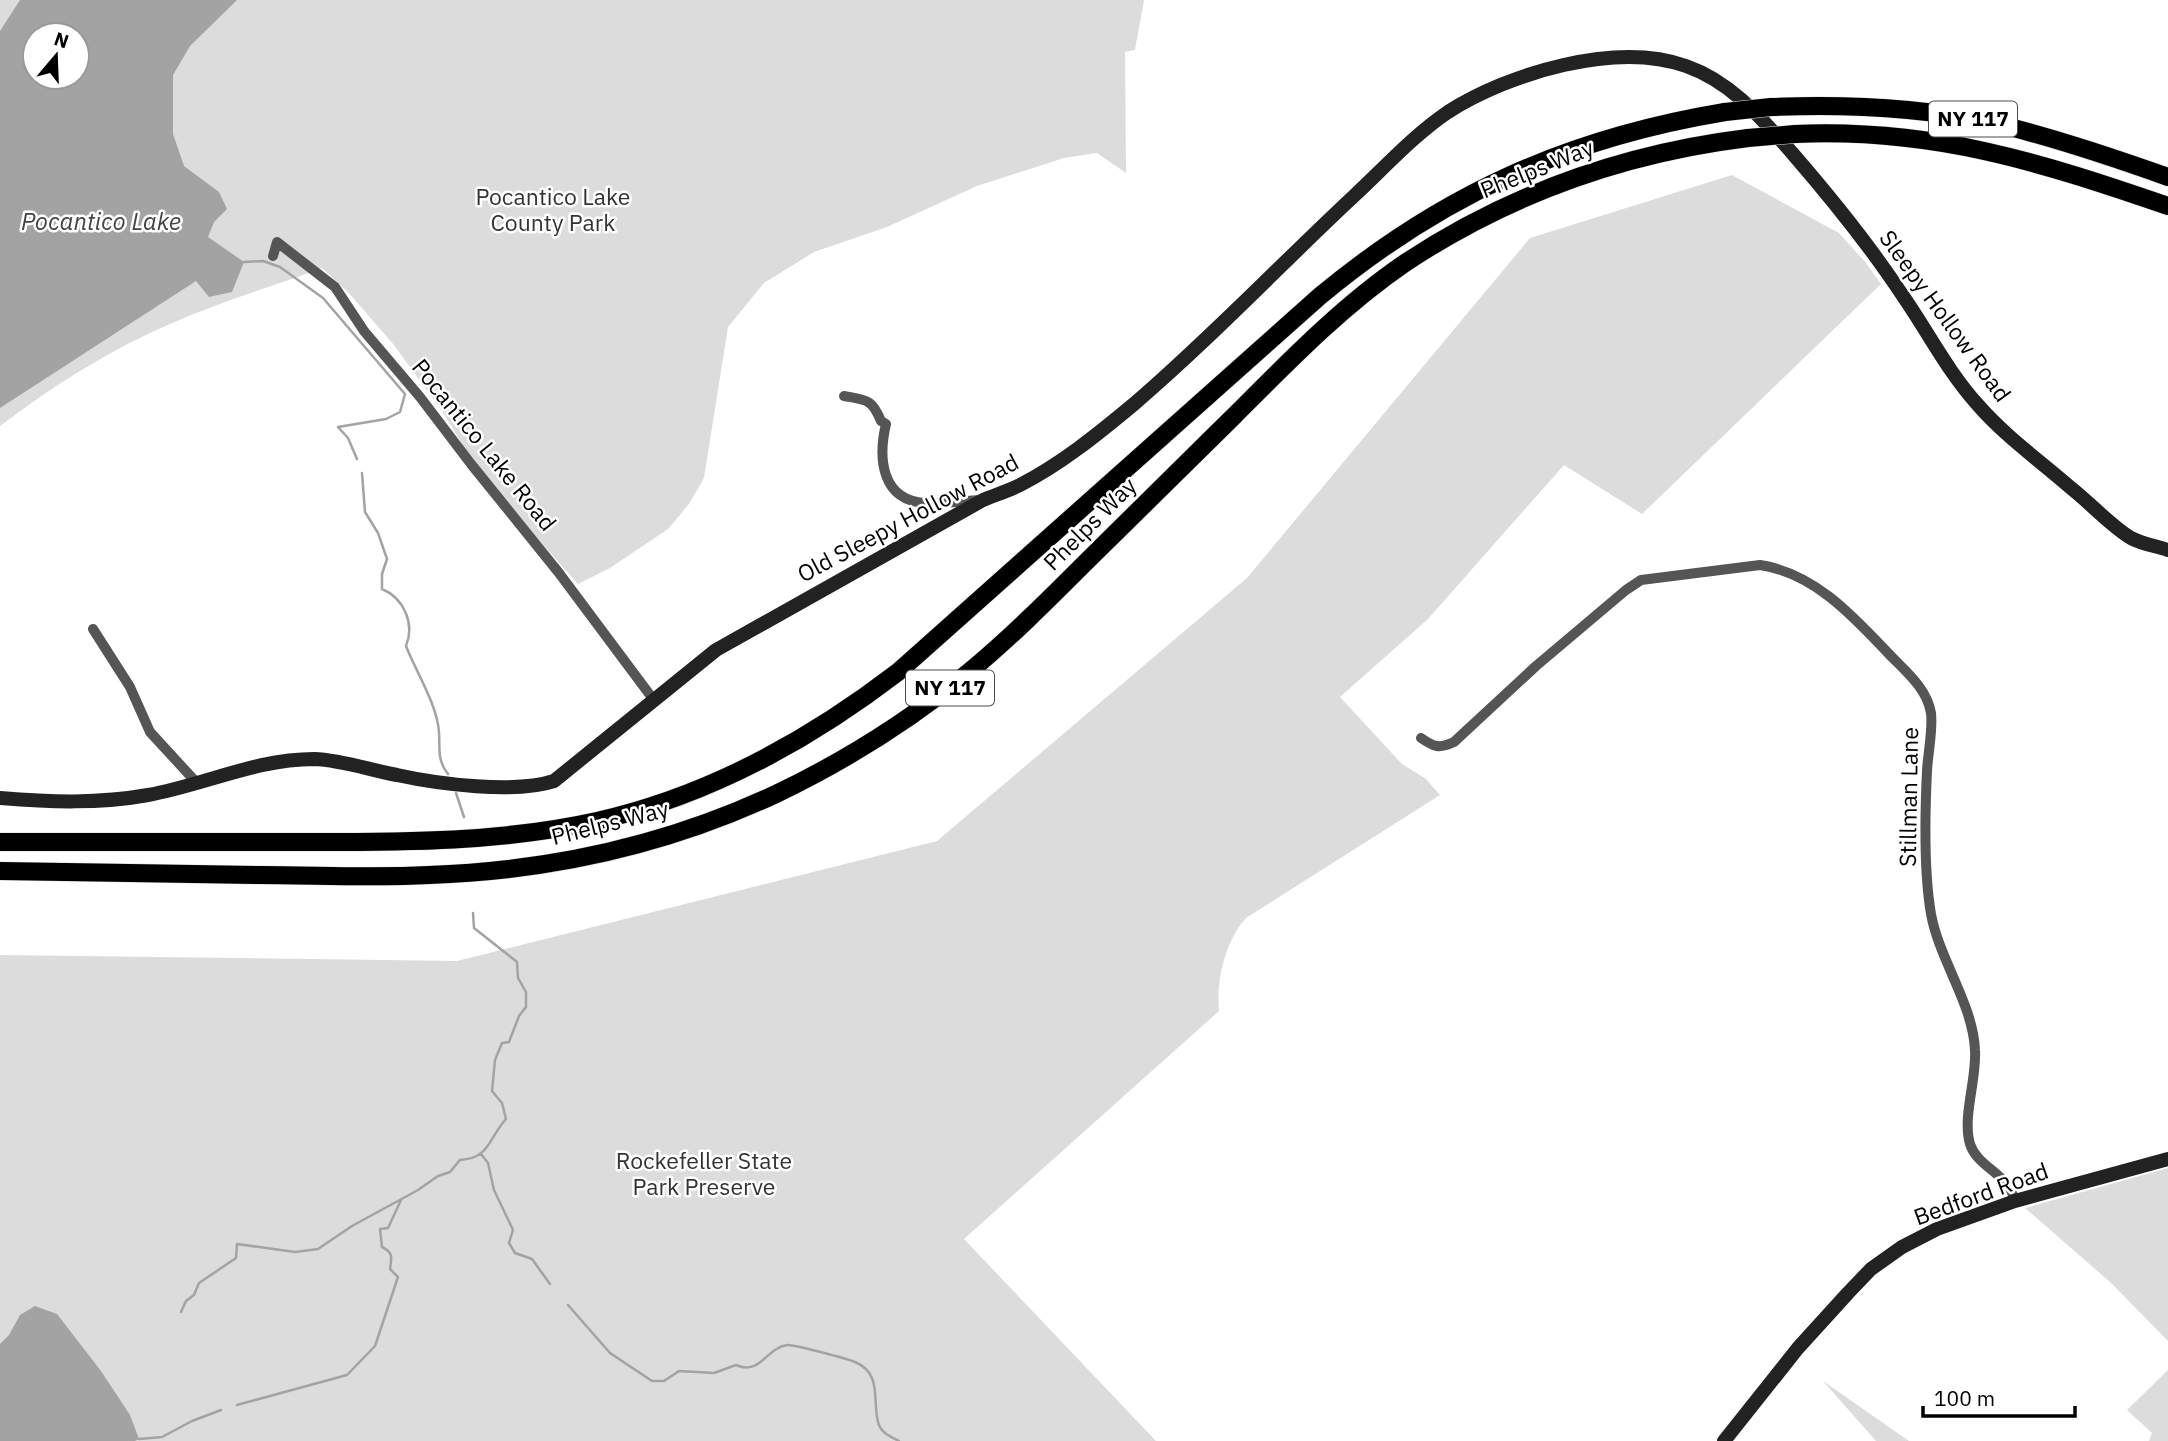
<svg xmlns="http://www.w3.org/2000/svg" width="2168" height="1441" font-family="'IBM Plex Sans',sans-serif">
  <style>
    .green { fill: #dcdcdc; fill-rule: evenodd }
    .water { fill: #a3a3a3; fill-rule: evenodd }
    .lines { fill: none; stroke-linecap: round; stroke-linejoin: round }
    .stream { stroke: #a3a3a3; stroke-width: 2.5 }
    .primary-casing { stroke: #dbdbdb; stroke-width: 19 }
    .street { stroke: #555; stroke-width: 10 }
    .secondary { stroke: #222; stroke-width: 14 }
    .primary { stroke: #000; stroke-width: 18 }
    .primary-bridge-casing { stroke: #dbdbdb; stroke-width: 19; stroke-linecap: butt }
    .primary-bridge { stroke: #000; stroke-width: 18 }
    .labels { text-anchor: middle; stroke-width: 5; stroke-linejoin: round; paint-order: stroke }
    .shield { fill: #fff; stroke: #4c4c4c; stroke-width: 2 }
    .shield-label { font-size: 21px; font-weight: bold; fill: #000 }
    .street-label { font-size: 23px; fill: #000; stroke: #fff }
    .park-label { font-size: 23px; fill: #333; stroke: #fff }
    .water-label { font-size: 24px; font-style: italic; fill: #444; stroke: #fff }
  </style>
  <rect width="100%" height="100%" fill="#fff"/>
  <path class="green" d="M0 0H1144L1135 50 1125 52 1126 173 1097 153 1064 158 977 186 887 227 814 252 764 283 728 327 704 478 689 504 668 529 610 568 578 584 482 476 442 411 394 345 348 292 322 268C271 287 219 302 170 324 109 350 53 386 0 426ZM35 35H77V77H35Z
    M1732 175 1839 233 1866 263 1881 284 1642 514 1564 465 1428 619 1340 697 1402 764 1426 779 1440 795 1246 918C1225 941 1216 981 1219 1011L964 1239 1156 1441H0V955L457 961 937 841 1247 578 1530 238Z
    M2168 1168V1341L2110 1282 2025 1208Z
    M2168 1370V1441H2149L2152 1433 2127 1410Z
    M1823 1381 1909 1441H1876Z"/>
  <path class="water" d="M20 0H237L190 46 173 75V134L184 166 219 192 227 209 214 222 208 237 244 262 232 292 209 297 196 281 0 408V31ZM77 35V77H35V35Z
    M35 1306 57 1314 101 1371 130 1415 139 1439 135 1441H0V1344L9 1335 20 1315Z"/>
  <g class="lines">
    <path class="stream" d="M244 262 263 261 280 267 323 298 405 394 400 412 386 419 338 427 348 438 357 459
      M362 473 365 512 378 533 387 559 382 574V589C404 598 415 624 406 646 416 672 437 704 439 732 440 749 437 760 448 774
      M456 793 464 817
      M481 1154 488 1163 494 1190 513 1230 509 1243 515 1253 532 1259 550 1284
      M568 1305 610 1353 652 1381H664L679 1371 714 1373 736 1365C760 1376 766 1348 787 1345 793 1344 848 1359 855 1362 884 1374 871 1404 879 1425 882 1433 891 1437 899 1441
      M181 1312 186 1301 194 1295 199 1283 236 1258 237 1244 295 1252 318 1249 352 1226 418 1190 438 1176 450 1172 460 1160C490 1158 488 1139 506 1119L502 1103 492 1091 495 1060 502 1043 509 1042 519 1016 526 1007V992L518 978 517 962 474 928 473 913
      M237 1405 347 1375 375 1346 398 1277 390 1269C392 1258 393 1252 382 1247L380 1229 388 1228 401 1200
      M139 1439 162 1437 192 1421 221 1410"/>
    <defs>
      <path id="primary" d="M1771 107C1844 104 1917 107 1989 122 2050 136 2109 156 2168 177
        M1795 134C1933 128 2040 162 2168 206
        M0 842C99 842 198 842 297 842 397 842 498 843 597 821 708 796 808 741 898 672L1320 296C1443 194 1568 138 1725 112
        M0 871C86 872 173 874 259 875 316 875 372 878 429 875 548 871 667 845 776 794 845 761 910 720 969 672 1010 638 1048 600 1085 563 1135 514 1185 465 1234 416 1288 362 1342 306 1405 263 1509 194 1625 153 1748 138"/>
    </defs>
    <use href="#primary" class="primary-casing"/>
    <path class="street" d="M273 256 277 242 335 287 364 331 420 397 471 464 559 573 653 699
      M844 396C867 400 872 399 881 421L886 424C878 458 881 500 925 503 943 504 962 501 980 500
      M93 629 130 687 150 732 196 782
      M1421 738C1434 747 1439 749 1454 742L1536 666 1626 590 1641 580 1760 565C1814 573 1853 616 1888 653 1905 671 1927 688 1931 713 1933 731 1928 752 1927 771 1925 812 1924 873 1931 914 1939 959 1973 1004 1975 1050 1977 1079 1962 1117 1970 1144 1976 1163 1998 1171 2009 1187 2012 1190 2013 1197 2015 1201"/>
    <path class="secondary" d="M0 798C49 802 99 804 148 795 204 785 256 759 314 759 342 760 370 770 397 775 438 784 515 794 554 781L716 650 983 500C995 495 1008 491 1020 485 1061 464 1098 434 1134 404 1211 338 1281 264 1355 195 1385 167 1414 135 1448 112 1509 73 1616 41 1686 66 1732 82 1762 119 1793 154 1832 199 1870 246 1903 296 1928 332 1948 372 1978 405 2005 436 2040 461 2071 488 2089 502 2112 527 2131 538 2142 544 2156 546 2168 550
      M1724 1441 1798 1348 1848 1293 1871 1269 1902 1247 1937 1229 2015 1201 2168 1159"/>
    <use href="#primary" class="primary"/>
    <defs>
      <path id="primary-bridge" d="M1725 112 1771 107
        M1748 138 1795 134"/>
    </defs>
    <use href="#primary-bridge" class="primary-bridge-casing"/>
    <use href="#primary-bridge" class="primary-bridge"/>
  </g>
  <g class="labels">
    <g class="shield">
      <rect x="1929" y="101.5" width="88" height="35" rx="5"/>
      <rect x="906" y="670.5" width="88" height="35" rx="5"/>
    </g>
    <g class="shield-label">
      <text x="1973" y="126">NY 117</text>
      <text x="950" y="695">NY 117</text>
    </g>
    <g class="street-label">
      <text transform="translate(1537 169) rotate(-22)" y="8">Phelps Way</text>
      <text transform="translate(1945 316) rotate(54)" y="8">Sleepy Hollow Road</text>
      <text transform="translate(484 445) rotate(51)" y="8">Pocantico Lake Road</text>
      <text transform="translate(908 518) rotate(-28)" y="8">Old Sleepy Hollow Road</text>
      <text transform="translate(1090 524) rotate(-45)" y="8">Phelps Way</text>
      <text transform="translate(1909 797) rotate(-89)" y="8">Stillman Lane</text>
      <text transform="translate(610 823) rotate(-14)" y="8">Phelps Way</text>
      <text transform="translate(1981 1194) rotate(-20)" y="8">Bedford Road</text>
    </g>
    <g class="park-label">
      <text x="553" y="205">Pocantico Lake<tspan x="553" dy="26">County Park</tspan></text>
      <text x="704" y="1169">Rockefeller State<tspan x="704" dy="26">Park Preserve</tspan></text>
    </g>
    <g class="water-label">
      <text x="101" y="230">Pocantico Lake</text>
    </g>
  </g>
  <g transform="translate(56 56) rotate(19)"><circle r="33" fill="#ffffff" stroke="#999999" stroke-width="2"/>
  <path d="M0-5L12 26L0 18L-12 26Z" fill="#000000"/>
  <text y="-10" font-size="19" font-weight="bold" text-anchor="middle" fill="#000000">N</text>
  </g>
  <path d="M1923 1406v10h152v-10" fill="none" stroke="#000000" stroke-width="3.5"/>
  <text x="1934" y="1406" font-size="21" fill="#000000" stroke="#ffffff" stroke-width="5" paint-order="stroke">100 m</text>
</svg>
